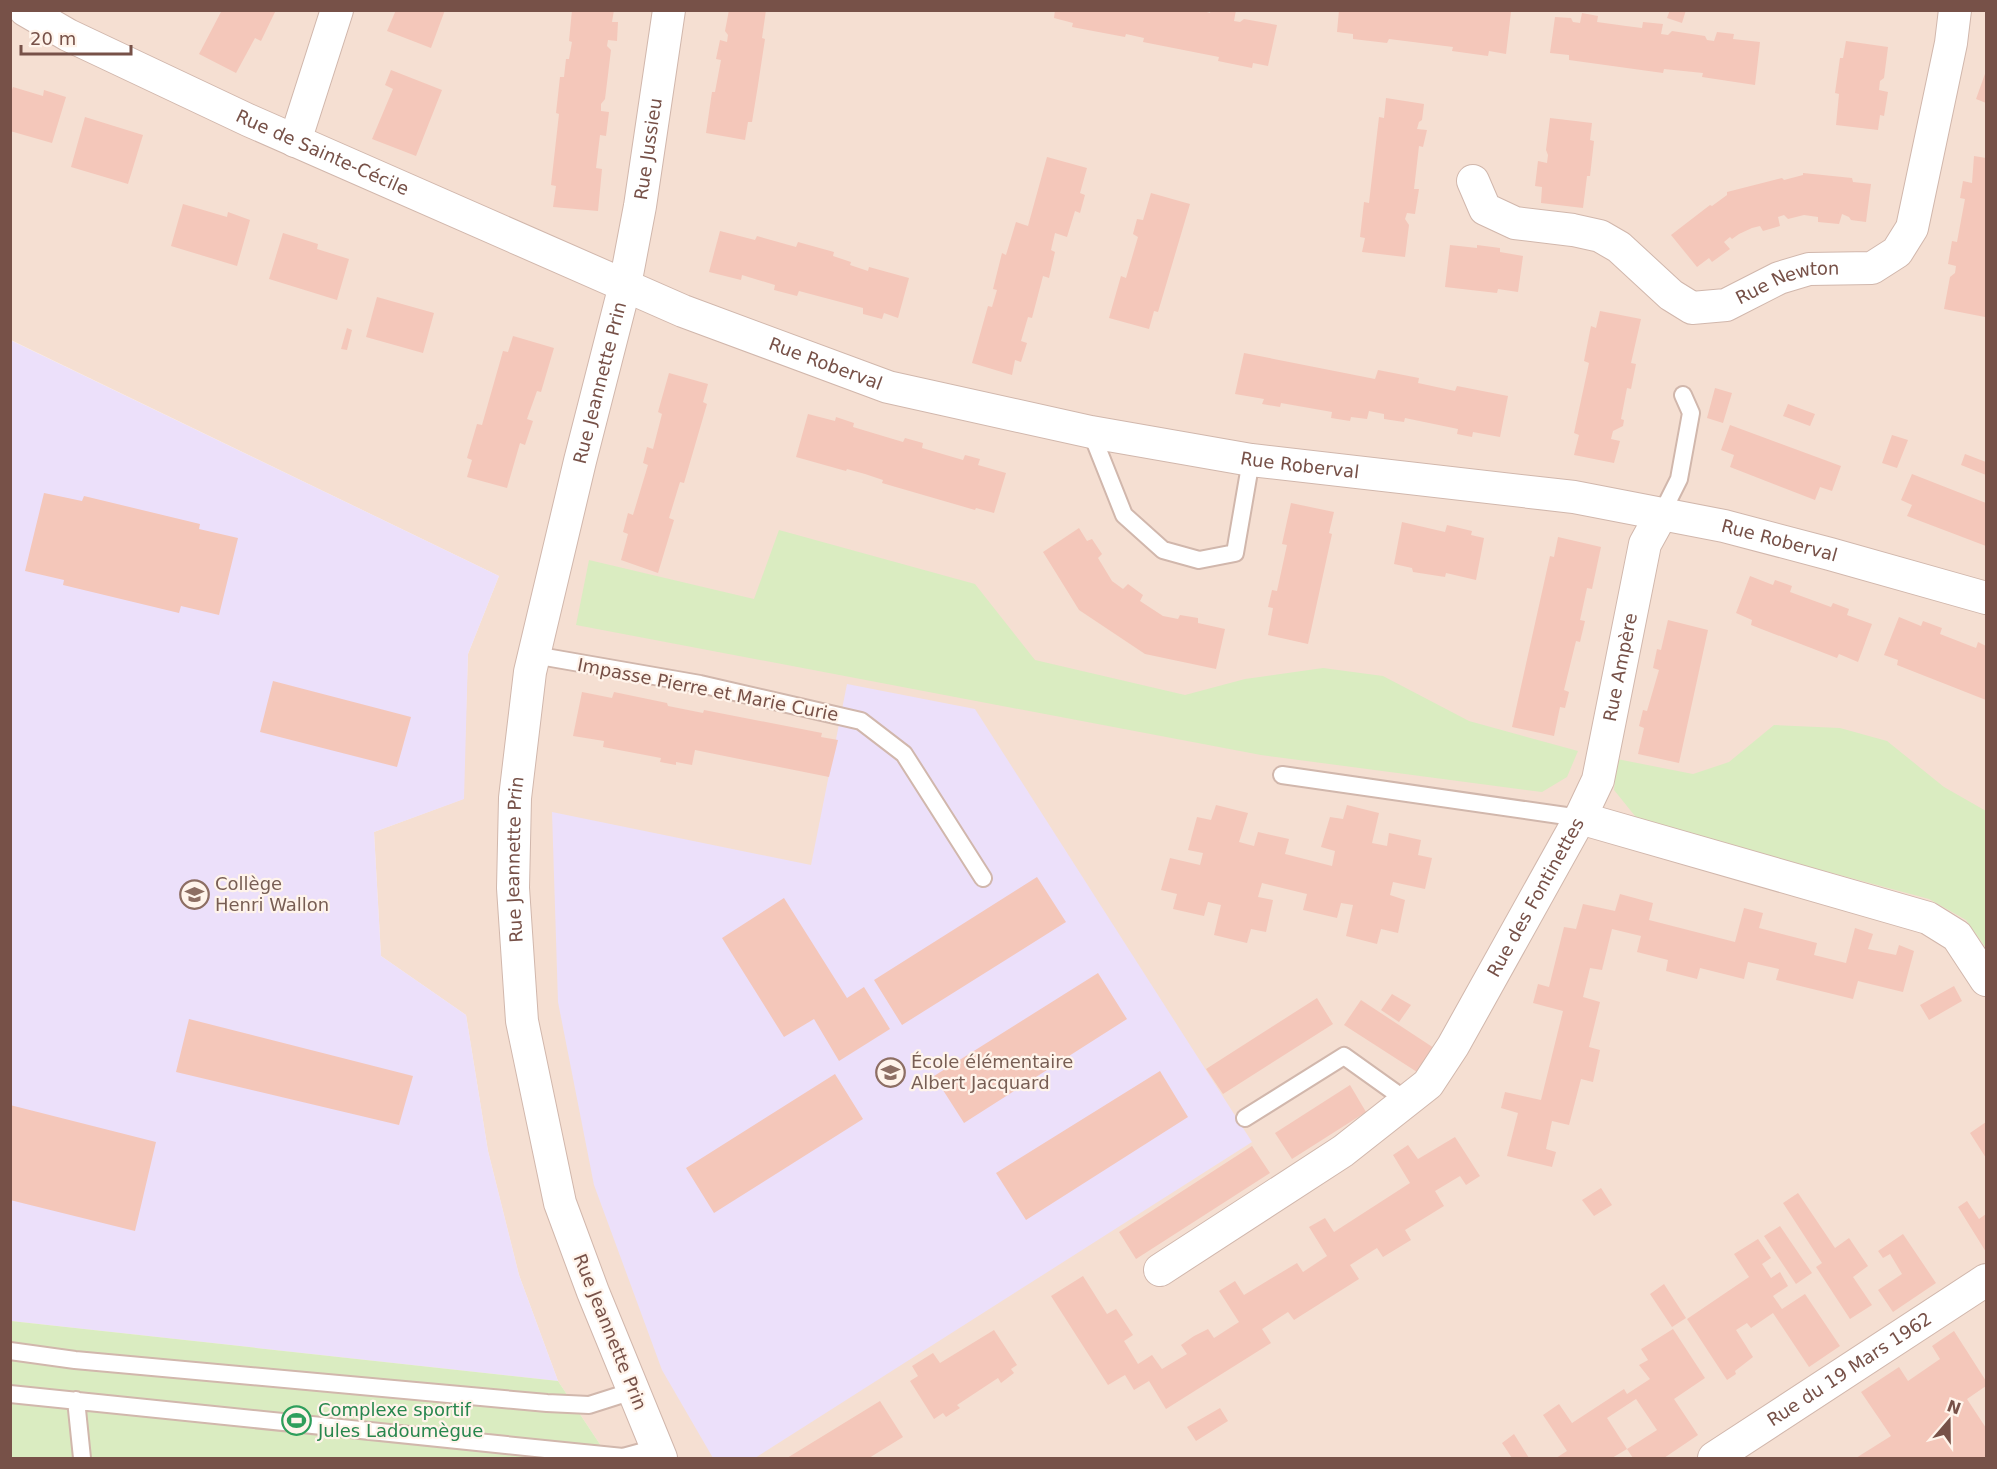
<svg xmlns="http://www.w3.org/2000/svg" width="1997" height="1469" font-family="'DejaVu Sans',sans-serif">
  <style>
    .residential { fill: #f5dfd2 }
    .education { fill: #ece0fa }
    .green { fill: #daecc1 }
    .building { fill: #f4c7ba }
    .lines { fill: none; stroke-linecap: round; stroke-linejoin: round }
    .lane-casing { stroke: #d1b7ac; stroke-width: 20 }
    .street-casing { stroke: #d1b7ac; stroke-width: 34 }
    .lane { stroke: #fff; stroke-width: 16 }
    .street { stroke: #fff; stroke-width: 32 }
    .labels { text-anchor: middle; stroke-width: 4.5; stroke-linejoin: round; paint-order: stroke }
    .street-label { font-size: 18px; fill: #775148; stroke: #fff4eb }
    .education-label { font-size: 18px; fill: #785e54; stroke: #fff4eb; text-anchor: start }
    .leisure-label { font-size: 18px; fill: #27864d; stroke: #fff4eb; text-anchor: start }
  </style>
  <rect width="100%" height="100%" fill="#fdefe4"/>
  <path class="residential" d="M10 11H1986V1458H609L558 1381 519 1275 488 1151 466 1015 381 956 374 832 463 799 468 654 499 576 11 340Z"/>
  <path class="education" d="M10 340 499 576 468 654 464 799 374 832 381 956 466 1015 488 1151 519 1275 558 1381 11 1321Z
    M847 684 975 709 1252 1142 755 1458H713L662 1370 594 1185 558 1002 552 812 811 865Z"/>
  <path class="green" d="M779 530 975 584 1035 660 1185 695 1245 679 1323 668 1383 676 1469 721 1578 751 1567 777 1542 792 1261 755 576 625 589 560 754 599Z
    M1774 725 1840 728 1887 741 1944 787 1986 811V948L1966 920 1929 899 1639 821 1614 790 1617 759 1693 774 1729 762Z
    M11 1321 558 1381 609 1458H11Z"/>
  <path class="building" d="M222 10H276L261 41 255 38 236 73 199 54Z
    M396 10H445L431 48 387 31Z
    M572 10H614L612 22H618L617 41 608 40 607 46 611 50 605 99 601 104V111L609 112 606 136 600 135 596 168 602 169 598 211 553 207 556 186 551 185 559 114 556 113 560 77H564L566 59H569L572 42 569 41Z
    M729 10H766L762 38 765 39 758 85 752 122H748L745 140 706 133 712 92H715L721 60 716 59 720 40 727 42 728 35 725 31Z
    M1055 10H1200L1210 13 1211 10H1236L1234 21 1240 22 1244 19 1277 25 1268 66 1253 63 1252 68 1218 61 1219 57 1143 42 1144 38 1126 34 1125 37 1072 27 1073 23 1054 18Z
    M1339 10 1511 12 1506 54 1489 51 1488 56 1452 51 1453 47 1389 39 1387 43 1353 39V34L1337 32Z
    M1670 10H1686L1682 23 1667 18Z
    M1582 13 1598 16 1597 22 1626 26 1642 28 1643 22 1663 24 1661 34 1668 35 1672 31 1705 36 1707 40 1714 41 1717 32 1734 34 1733 39 1760 42 1755 85 1702 77 1703 73 1664 69 1663 73 1569 60V55L1550 53 1555 17 1571 18 1573 22 1580 23Z
    M1846 41 1888 47 1884 78 1880 81 1879 90 1888 92 1884 116 1880 115 1878 130 1836 125 1839 94 1835 93 1840 58H1843Z
    M391 70 442 90 416 156 372 139 393 89 385 85Z
    M1986 71V103L1976 99Z
    M13 87 43 96 44 90 66 97 52 143 10 131V95Z
    M1386 98 1424 104 1422 120 1419 122 1417 129 1427 130 1423 147 1419 146 1414 189H1419L1415 214 1407 213 1405 219 1409 225 1405 257 1362 252 1365 238 1360 237 1364 202 1369 203 1379 117 1384 118Z
    M85 117 143 135 128 184 71 167Z
    M1550 118 1592 123 1590 140 1594 141 1590 176H1587L1583 208 1541 203 1542 187 1535 186 1538 161 1547 163 1548 155 1546 150Z
    M1974 156 1986 158V309L1985 317 1944 309 1950 277 1955 273 1956 266 1948 264 1952 241 1957 242 1965 199 1960 198 1963 181 1972 183Z
    M1047 157 1087 168 1080 193 1085 195 1080 213 1075 211 1067 237 1055 233 1051 250 1055 252 1049 278 1043 276 1032 318 1028 317 1021 341 1027 343 1021 362 1015 360 1012 375 972 363 988 306 992 307 997 290 993 289 1002 253 1006 255 1016 222 1028 226Z
    M1803 173 1852 178 1853 182 1871 184 1866 222 1851 220 1849 217 1842 214 1839 224 1818 222V217L1804 215 1788 219 1784 215 1778 217 1780 226 1763 231 1760 226 1752 228 1739 234 1732 239 1730 237 1724 242 1730 249 1712 262 1709 258 1697 267 1671 235 1710 205 1712 206 1727 195V192L1782 178 1784 180 1803 175Z
    M1151 193 1190 204 1158 312 1154 311 1149 329 1109 318 1121 276 1126 278 1138 237 1133 234 1137 219 1143 220Z
    M183 204 227 217 228 212 250 220 237 266 171 246Z
    M720 231 755 240 757 236 796 247 798 242 834 252 833 256 851 262 850 265 868 271 869 267 909 278 898 318 884 313 882 319 863 314V308L799 291 797 296 774 290 775 285 742 275 741 280 709 272Z
    M283 233 318 244 317 249 349 259 337 300 269 279Z
    M1450 245 1477 248V245L1500 248V252L1523 256 1518 292 1498 289 1497 293 1445 287Z
    M377 297 434 313 423 353 366 337Z
    M1600 311 1641 319 1631 363 1636 364 1631 389 1627 388 1621 419 1624 420 1623 426 1613 431 1611 439 1620 441 1614 463 1574 455 1579 435 1574 433 1589 363 1584 361 1591 326 1596 328Z
    M347 328 352 330 347 350 341 349Z
    M513 336 554 348 541 392 537 391 527 419 533 421 525 445 520 443 507 488 467 477 472 460 467 458 477 424 482 425 503 351 508 352Z
    M1244 353 1375 379 1378 370 1419 378 1418 383 1455 391 1457 386 1508 396 1500 437 1473 432 1472 437 1457 434 1458 429 1405 418 1404 422 1384 419V414L1369 411 1367 419 1351 417 1350 421 1331 418 1332 412 1281 403 1280 407 1262 404 1264 399 1235 394Z
    M669 373 708 384 703 402 707 404 684 483 680 482 669 518 674 520 658 573 621 560 628 534 623 532 628 513 633 515 648 465 643 463 647 447 653 449 662 414 658 412Z
    M1715 388 1732 393 1723 423 1707 418Z
    M1788 404 1815 414 1810 426 1783 416Z
    M808 414 835 421 836 417 854 423 853 427 903 442 905 438 923 443 922 448 963 460 965 455 980 459 978 465 1006 473 994 513 976 508 975 510 882 483 883 480 865 474 847 469 846 471 796 457Z
    M1730 425 1841 466 1832 491 1820 487 1815 500 1730 467 1734 455 1721 450Z
    M1892 435 1908 440 1897 468 1882 463Z
    M1965 454 1986 462V475L1961 465Z
    M1912 474 1986 503V546L1907 516 1912 505 1901 500Z
    M44 493 82 501 84 496 200 524 199 529 238 538 219 615 181 606 179 613 63 585 64 580 25 571Z
    M1291 503 1334 512 1329 533 1332 534 1308 644 1268 635 1273 608 1268 607 1272 590 1277 591 1287 545 1282 544Z
    M1402 522 1445 532 1447 525 1472 531 1471 535 1484 538 1476 580 1446 573 1445 577 1413 572 1412 568 1394 564Z
    M1079 528 1087 541 1092 539 1102 554 1098 558 1112 581 1123 589 1128 584 1143 595 1140 601 1163 616 1178 619 1180 615 1198 618V623L1225 629 1216 669 1145 654 1079 610 1043 552Z
    M1558 537 1601 547 1592 589 1587 588 1580 620 1585 621 1580 642 1576 641 1564 690 1569 692 1565 708 1560 707 1554 736 1512 727 1550 556 1554 557Z
    M1750 576 1773 585 1775 580 1792 586 1790 592 1831 607 1833 603 1849 609 1847 615 1872 624 1858 662 1839 654 1837 658 1751 625 1752 620 1736 613Z
    M1899 617 1921 626 1923 621 1942 628 1940 634 1976 648 1978 642 1986 646V700L1897 665 1898 660 1884 655Z
    M1668 620 1708 630 1679 763 1638 754 1644 728 1639 726 1643 710 1647 711 1659 670 1653 668 1657 649 1661 650Z
    M273 681 411 717 397 767 260 732Z
    M582 692 612 698 614 692 667 703 668 706 703 713 704 710 822 733 821 737 838 740 829 777 695 750 692 765 676 762V765L660 762 661 758 603 747 604 741 573 736Z
    M1216 805 1248 813 1239 842 1254 846 1258 832 1289 839 1285 854 1332 866 1335 851 1321 847 1330 817 1343 819 1347 805 1379 813 1372 843 1387 846 1389 833 1421 840 1418 855 1432 858 1425 889 1393 882 1390 895 1405 900 1398 933 1381 929 1377 944 1346 936 1353 905 1341 903 1337 918 1303 910 1307 894 1262 883 1258 897 1273 900 1266 932 1251 929 1247 943 1214 935 1221 905 1208 902 1204 916 1173 909 1177 894 1161 890 1170 858 1200 865 1203 853 1188 850 1197 817 1211 820Z
    M1037 877 1066 922 902 1025 874 980Z
    M1620 894 1653 903 1649 920 1735 942 1744 908 1763 913 1759 928 1817 943 1814 955 1846 963 1855 928 1873 934 1868 949 1896 955 1899 945 1914 951 1903 992 1858 981 1853 999 1776 980 1779 969 1748 962 1744 979 1700 968 1697 979 1666 971 1668 960 1637 952 1641 936 1612 929 1602 970 1590 968 1583 997 1600 1002 1589 1047 1600 1050 1593 1082 1581 1079 1569 1125 1552 1121 1546 1149 1556 1152 1552 1167 1507 1156 1518 1113 1501 1108 1505 1092 1541 1100 1563 1011 1533 1003 1538 984 1549 987 1564 927 1576 929 1583 904 1615 911Z
    M784 898 847 998 864 987 890 1029 839 1061 814 1019 784 1037 722 938Z
    M1098 973 1127 1019 964 1123 934 1076Z
    M1954 986 1962 1001 1929 1020 1920 1005Z
    M1392 994 1411 1005 1399 1022 1381 1010Z
    M1317 998 1333 1024 1223 1094 1206 1069Z
    M1361 1000 1434 1048 1417 1072 1344 1025Z
    M189 1019 413 1076 399 1125 176 1072Z
    M1160 1071 1188 1117 1026 1220 996 1173Z
    M835 1074 863 1119 714 1213 686 1168Z
    M1350 1085 1366 1112 1292 1159 1275 1133Z
    M10 1105 156 1142 135 1231 10 1200Z
    M1986 1122V1158L1970 1133Z
    M1455 1137 1480 1176 1466 1185 1460 1176 1435 1191 1444 1206 1405 1230 1411 1240 1383 1257 1377 1248 1350 1265 1359 1279 1294 1320 1288 1312 1262 1329 1271 1343 1166 1409 1149 1381 1134 1390 1125 1375 1108 1385 1051 1296 1083 1276 1107 1314 1116 1309 1133 1335 1124 1341 1138 1364 1152 1355 1162 1369 1187 1354 1181 1345 1194 1336 1208 1329 1214 1338 1239 1322 1219 1291 1235 1281 1244 1295 1297 1263 1303 1272 1327 1256 1309 1227 1325 1218 1334 1232 1410 1183 1393 1155 1408 1145 1418 1159Z
    M1252 1146 1270 1173 1136 1259 1119 1232Z
    M1601 1188 1612 1205 1594 1216 1582 1200Z
    M1798 1193 1835 1248 1849 1238 1868 1266 1853 1277 1872 1305 1850 1319 1816 1267 1822 1263 1783 1203Z
    M1967 1201 1979 1219 1986 1214V1252L1958 1207Z
    M1780 1226 1812 1273 1796 1284 1764 1236Z
    M1903 1234 1936 1283 1893 1312 1878 1290 1902 1274 1890 1254 1883 1258 1878 1251Z
    M1758 1239 1771 1258 1762 1264 1771 1278 1780 1272 1788 1286 1773 1296 1782 1309 1805 1294 1840 1346 1809 1367 1773 1313 1751 1328 1747 1323 1736 1330 1753 1357 1735 1371 1736 1374 1727 1380 1687 1319 1749 1277 1734 1254Z
    M1664 1284 1686 1318 1672 1327 1650 1294Z
    M1673 1329 1705 1378 1674 1399 1698 1435 1664 1458H1633L1627 1449 1657 1430 1636 1399 1607 1418 1627 1449 1612 1458H1556L1567 1451 1543 1415 1559 1404 1572 1423 1624 1389 1627 1394 1650 1379 1639 1365 1648 1360 1641 1349Z
    M994 1330 1017 1365 1011 1369 1014 1373 1001 1383 998 1378 957 1405 960 1408 946 1417 943 1413 934 1419 910 1381 918 1376 912 1366 933 1353 940 1363Z
    M1954 1331 1986 1381V1386L1967 1399 1986 1428V1458H1856L1891 1436 1861 1392 1899 1367 1908 1381 1940 1359 1932 1346Z
    M880 1401 903 1437 869 1458H787Z
    M1220 1408 1228 1421 1196 1441 1187 1427Z
    M1514 1434 1529 1458H1512L1502 1443Z"/>
  <g class="lines">
    <defs>
      <path id="lane" d="M1091 432 1124 515 1163 550 1199 560 1235 553 1251 460
        M1661 515 1679 479 1691 413 1683 395
        M534 655 700 684 861 721 904 754 983 878
        M1282 775 1580 818
        M1245 1118 1344 1056 1407 1101
        M10 1351 75 1360 547 1403 589 1405 633 1391
        M10 1394 623 1457 656 1448
        M76 1400 82 1458"/>
      <g id="street">
        <path id="s1" d="M25 10 68 35 248 120 683 311 888 387 1091 432 1251 460 1574 497 1724 526 1830 554 1986 598"/>
        <path d="M295 141 337 10"/>
        <path id="s2" d="M1473 181 1485 209 1515 223 1573 230 1600 236 1619 247 1671 295 1692 308 1726 305 1779 278 1809 269 1872 268 1897 252 1912 228 1951 43 1955 10"/>
        <path d="M1580 818 1928 918 1957 936 1986 980"/>
        <path id="s3" d="M1160 1270 1343 1151 1428 1084 1453 1046 1580 818 1598 780 1645 544 1661 515"/>
        <path id="s4" d="M661 1458 593 1292 560 1203 522 1021 513 888 515 798 530 672 580 461 625 285 640 206 669 10"/>
        <path id="s5" d="M1714 1458 1986 1280"/>
      </g>
    </defs>
    <use href="#lane" class="lane-casing"/>
    <use href="#street" class="street-casing"/>
    <use href="#lane" class="lane"/>
    <use href="#street" class="street"/>
  </g>
  <defs>
    <symbol id="school-ring" viewBox="-11 -11 22 22"><circle r="9.5" fill="#fff4eb" stroke="#8d6e63" stroke-width="1.5"/><path d="M0-5L7-2L0 1L-7-2ZM-4 1L0 2.5L4 1V4Q0 6-4 4Z" fill="#8d6e63"/></symbol>
    <symbol id="stadium-ring" viewBox="-11 -11 22 22"><circle r="9.5" fill="#fff4eb" stroke="#2e9e5b" stroke-width="1.5"/><path d="M0-5a6.5 5 0 1 0 0 10a6.5 5 0 1 0 0-10ZM-3.5-1.8h7v3.6h-7Z" fill="#2e9e5b"/></symbol>
  </defs>
  <g fill-rule="evenodd">
    <use href="#school-ring" x="178" y="878" width="33" height="33"/>
    <use href="#school-ring" x="874" y="1056" width="33" height="33"/>
    <use href="#stadium-ring" x="280" y="1404" width="33" height="33"/>
  </g>
  <g class="labels">
    <g class="street-label">
      <text dy="6" stroke="none"><textPath href="#s4" startOffset="1347">Rue Jussieu</textPath></text>
      <text dy="6" stroke="none"><textPath href="#s1" startOffset="330">Rue de Sainte-Cécile</textPath></text>
      <text dy="6" stroke="none"><textPath href="#s2" startOffset="368">Rue Newton</textPath></text>
      <text dy="6" stroke="none"><textPath href="#s1" startOffset="876">Rue Roberval</textPath></text>
      <text dy="6" stroke="none"><textPath href="#s4" startOffset="1108">Rue Jeannette Prin</textPath></text>
      <text dy="6" stroke="none"><textPath href="#s1" startOffset="1362">Rue Roberval</textPath></text>
      <text dy="6" stroke="none"><textPath href="#s1" startOffset="1848">Rue Roberval</textPath></text>
      <text dy="6" stroke="none"><textPath href="#s3" startOffset="790">Rue Ampère</textPath></text>
      <text transform="translate(708 690) rotate(11)" y="6">Impasse Pierre et Marie Curie</text>
      <text dy="6" stroke="none"><textPath href="#s4" startOffset="622">Rue Jeannette Prin</textPath></text>
      <text dy="6" stroke="none"><textPath href="#s3" startOffset="542">Rue des Fontinettes</textPath></text>
      <text transform="translate(610 1332) rotate(68)" y="6">Rue Jeannette Prin</text>
      <text dy="6" stroke="none"><textPath href="#s5" startOffset="162">Rue du 19 Mars 1962</textPath></text>
    </g>
    <g class="education-label">
      <text x="215" y="890">Collège<tspan x="215" dy="21">Henri Wallon</tspan></text>
      <text x="911" y="1068">École élémentaire<tspan x="911" dy="21">Albert Jacquard</tspan></text>
    </g>
    <g class="leisure-label">
      <text x="318" y="1416">Complexe sportif<tspan x="318" dy="21">Jules Ladoumègue</tspan></text>
    </g>
  </g>
  <rect width="1997" height="1469" fill="none" stroke="#775148" stroke-width="24"/>
  <g transform="translate(1949 1421) rotate(20)" stroke="#fff4eb" stroke-width="4.5" paint-order="stroke">
  <path d="M0-4.5L10 22L0 15L-10 22Z" fill="#775148"/>
  <text y="-9" font-size="16" font-weight="bold" text-anchor="middle" fill="#775148">N</text>
  </g>
  <path d="M21 45v9h110v-9" fill="none" stroke="#775148" stroke-width="3"/>
  <text x="30" y="45" font-size="18" fill="#775148" stroke="#fff4eb" stroke-width="4.5" paint-order="stroke">20 m</text>
</svg>
